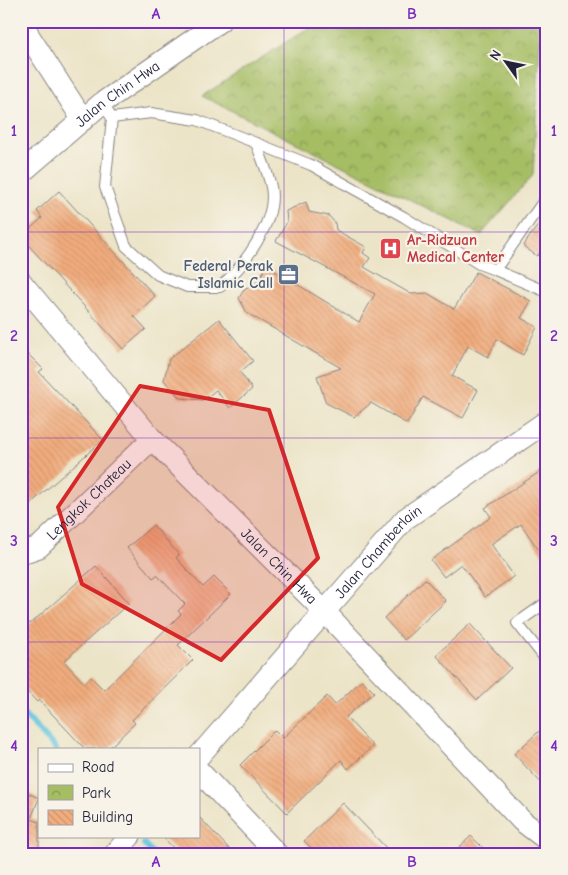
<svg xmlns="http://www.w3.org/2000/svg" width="568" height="875" font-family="'Comic Neue',sans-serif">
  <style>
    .park { fill: url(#park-crowns); stroke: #64704f }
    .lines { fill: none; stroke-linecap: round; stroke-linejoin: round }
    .stream { stroke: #61c5df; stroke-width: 6 }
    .building { fill: url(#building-back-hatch) }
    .lane-casing { stroke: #878381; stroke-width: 12 }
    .street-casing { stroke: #878381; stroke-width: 23 }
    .lane { stroke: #fff; stroke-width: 10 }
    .street { stroke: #fff; stroke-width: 21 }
    .marked { fill: #d62828; fill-opacity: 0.2; stroke: #d62828; stroke-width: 4; stroke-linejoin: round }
    .grid { fill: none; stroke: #7b2cbf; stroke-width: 1; stroke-opacity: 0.55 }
    .labels { text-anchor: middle; stroke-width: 4.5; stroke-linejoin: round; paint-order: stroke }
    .street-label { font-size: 15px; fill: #22223b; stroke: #f7f3e8 }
    .health-label { font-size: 15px; font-weight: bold; fill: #be3a42; stroke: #f7f3e8; text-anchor: start }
    .service-label { font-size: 15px; font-weight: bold; fill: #4e5e75; stroke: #f7f3e8; text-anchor: end }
    .neatline { fill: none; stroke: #7b2cbf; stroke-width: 2 }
    .grid-label { font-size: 16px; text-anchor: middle; font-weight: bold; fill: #7b2cbf }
  </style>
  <defs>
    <pattern id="park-crowns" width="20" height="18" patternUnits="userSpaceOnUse" patternTransform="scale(1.25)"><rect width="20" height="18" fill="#a5bd63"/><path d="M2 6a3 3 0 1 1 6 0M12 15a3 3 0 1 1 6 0" fill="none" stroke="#869953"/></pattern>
    <pattern id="building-back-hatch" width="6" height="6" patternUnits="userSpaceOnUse" patternTransform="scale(1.25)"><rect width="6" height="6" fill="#f1ac7d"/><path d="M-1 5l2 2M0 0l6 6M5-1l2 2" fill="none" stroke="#ce946d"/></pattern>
  </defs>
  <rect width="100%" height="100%" fill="#f7f3e8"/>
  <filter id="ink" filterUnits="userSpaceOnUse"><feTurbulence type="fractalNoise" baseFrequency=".02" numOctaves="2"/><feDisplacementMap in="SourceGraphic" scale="10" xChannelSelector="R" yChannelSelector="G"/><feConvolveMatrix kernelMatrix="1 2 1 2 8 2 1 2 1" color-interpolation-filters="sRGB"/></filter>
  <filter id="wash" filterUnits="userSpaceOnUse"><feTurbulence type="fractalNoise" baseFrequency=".0096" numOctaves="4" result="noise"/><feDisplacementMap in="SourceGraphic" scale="20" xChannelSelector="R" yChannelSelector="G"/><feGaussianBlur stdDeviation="1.12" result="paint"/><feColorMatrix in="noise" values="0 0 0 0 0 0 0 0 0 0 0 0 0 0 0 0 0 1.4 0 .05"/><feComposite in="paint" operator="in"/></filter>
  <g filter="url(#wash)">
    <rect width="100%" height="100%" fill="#ece4c7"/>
    <path class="park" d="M319 21H547V35L540 44 533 175 481 235 202 96Z"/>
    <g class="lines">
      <path class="stream" d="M21 711 56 749
        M144 844 153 854"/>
    </g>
    <g id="blocks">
      <path class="building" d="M59 191 155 296 134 316 146 329 123 349 21 237 42 218 37 211Z
        M306 202 309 212 329 216 335 223 336 230 366 247 363 253 370 258 364 267 411 294 427 293 454 309 476 272 531 301 521 318 537 327 523 355 497 339 488 357 468 346 452 376 478 390 463 418 423 397 407 424 371 403 354 417 326 403 317 376 341 368 247 313 239 298 245 288 254 286 267 266 359 322 375 294 276 241 287 222 286 211Z
        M547 213V243L537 256 523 246Z
        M219 319 253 361 240 372 252 389 230 408 216 390 203 400 180 398 164 380 169 359Z
        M21 347 43 369 39 372 103 440 21 512Z
        M547 467V562L521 524 491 544 514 576 485 597 461 564 444 577 431 560 491 517 485 508Z
        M153 525 179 555 176 558 203 587 214 577 231 594 178 645 193 660 132 720 135 723 108 749H85L39 700 37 702 21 685V614L30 624 96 566 129 603 64 661 84 683 91 677 104 690 181 614 178 611 185 604 157 575 153 578 127 548Z
        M425 579 446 601 404 640 384 618Z
        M470 624 511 668 477 700 436 655Z
        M362 680 374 692 346 717 373 746 348 769 341 760 287 813 240 765 275 730 283 738 327 696 335 705Z
        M547 724V789L514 754Z
        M21 790 39 798 31 819 39 822V851L21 844Z
        M343 803 392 854H317L304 841Z
        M199 817 234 854H179L162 836H199Z
        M471 836 489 854H452Z"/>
    </g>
  </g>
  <g filter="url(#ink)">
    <use href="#blocks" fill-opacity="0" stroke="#878381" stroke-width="1"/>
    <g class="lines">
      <defs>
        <path id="lane" d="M102 103 112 118 151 113 197 120 256 143 311 165 404 217 479 264 495 270 547 196
          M112 118 105 187 126 246 158 275 187 287H220C244 266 278 220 271 187 268 172 261 157 256 143
          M495 270 547 292
          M547 602 517 623 547 661"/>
        <g id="street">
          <path d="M23 21 29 36 83 120"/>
          <path id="s1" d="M21 173 102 103 220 21"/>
          <path id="s2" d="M21 282 152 439 324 611 522 821 547 840"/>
          <path id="s3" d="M21 553 39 547 152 439"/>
          <path id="s4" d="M199 756 405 519 547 421"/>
          <path d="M199 771 277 854"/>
          <path d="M115 854 130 836"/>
        </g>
      </defs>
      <use href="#lane" class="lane-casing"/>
      <use href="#street" class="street-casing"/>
      <use href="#lane" class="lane"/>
      <use href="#street" class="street"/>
    </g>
  </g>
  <path class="marked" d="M140 386 269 410 318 558 221 660 82 584 58 507Z"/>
  <path class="grid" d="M284 21V854M21 232H547M21 438H547M21 642H547"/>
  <defs>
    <symbol id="hospital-square" viewBox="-11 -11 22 22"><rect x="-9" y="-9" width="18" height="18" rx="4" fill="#e0444e" stroke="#f7f3e8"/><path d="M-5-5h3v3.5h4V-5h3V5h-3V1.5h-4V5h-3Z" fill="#fff"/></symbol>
    <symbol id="office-square" viewBox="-11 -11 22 22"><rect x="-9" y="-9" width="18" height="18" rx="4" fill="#5c6f8a" stroke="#f7f3e8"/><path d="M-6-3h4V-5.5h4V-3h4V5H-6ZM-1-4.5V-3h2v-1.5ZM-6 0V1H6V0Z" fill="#fff"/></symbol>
  </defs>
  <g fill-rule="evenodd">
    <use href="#hospital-square" x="378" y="236" width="25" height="25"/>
    <use href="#office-square" x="276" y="262" width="25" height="25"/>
  </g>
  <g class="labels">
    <g class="street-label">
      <text dy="5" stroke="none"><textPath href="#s1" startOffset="125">Jalan Chin Hwa</textPath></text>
      <text dy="5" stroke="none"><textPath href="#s3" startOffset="88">Lengkok Chateau</textPath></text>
      <text dy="5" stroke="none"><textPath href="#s4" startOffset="272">Jalan Chamberlain</textPath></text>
      <text dy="5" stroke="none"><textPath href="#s2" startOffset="384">Jalan Chin Hwa</textPath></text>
    </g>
    <g class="health-label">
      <text x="407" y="245">Ar-Ridzuan<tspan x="407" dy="17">Medical Center</tspan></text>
    </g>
    <g class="service-label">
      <text x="273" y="271">Federal Perak<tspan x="273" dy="17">Islamic Call</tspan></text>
    </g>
  </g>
  <rect width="568" height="875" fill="none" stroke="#f7f3e8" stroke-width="55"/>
  <rect x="38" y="748" width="162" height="90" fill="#f7f3e8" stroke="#a29fa3"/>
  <rect x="48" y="764" width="25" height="8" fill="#ffffff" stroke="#a29fa3"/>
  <text x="82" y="772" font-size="15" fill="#22223b">Road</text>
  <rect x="48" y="785" width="25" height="15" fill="url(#park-crowns)" stroke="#a29fa3"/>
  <text x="82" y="798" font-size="15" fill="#22223b">Park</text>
  <rect x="48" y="810" width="25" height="15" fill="url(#building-back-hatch)" stroke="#a29fa3"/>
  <text x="82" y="822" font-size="15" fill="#22223b">Building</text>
  <g transform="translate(506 62) rotate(303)" stroke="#f7f3e8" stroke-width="4" paint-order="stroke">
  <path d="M0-4L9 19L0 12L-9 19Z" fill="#22223b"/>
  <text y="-8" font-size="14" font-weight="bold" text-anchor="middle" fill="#22223b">N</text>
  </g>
  <rect x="28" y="28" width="512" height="820" class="neatline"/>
  <g class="grid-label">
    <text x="156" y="19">A</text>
    <text x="412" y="19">B</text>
    <text x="14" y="136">1</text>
    <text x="554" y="136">1</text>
    <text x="14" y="341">2</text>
    <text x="554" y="341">2</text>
    <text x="14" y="546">3</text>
    <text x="554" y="546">3</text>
    <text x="14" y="751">4</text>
    <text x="554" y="751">4</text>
    <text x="156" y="867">A</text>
    <text x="412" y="867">B</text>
  </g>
</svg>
